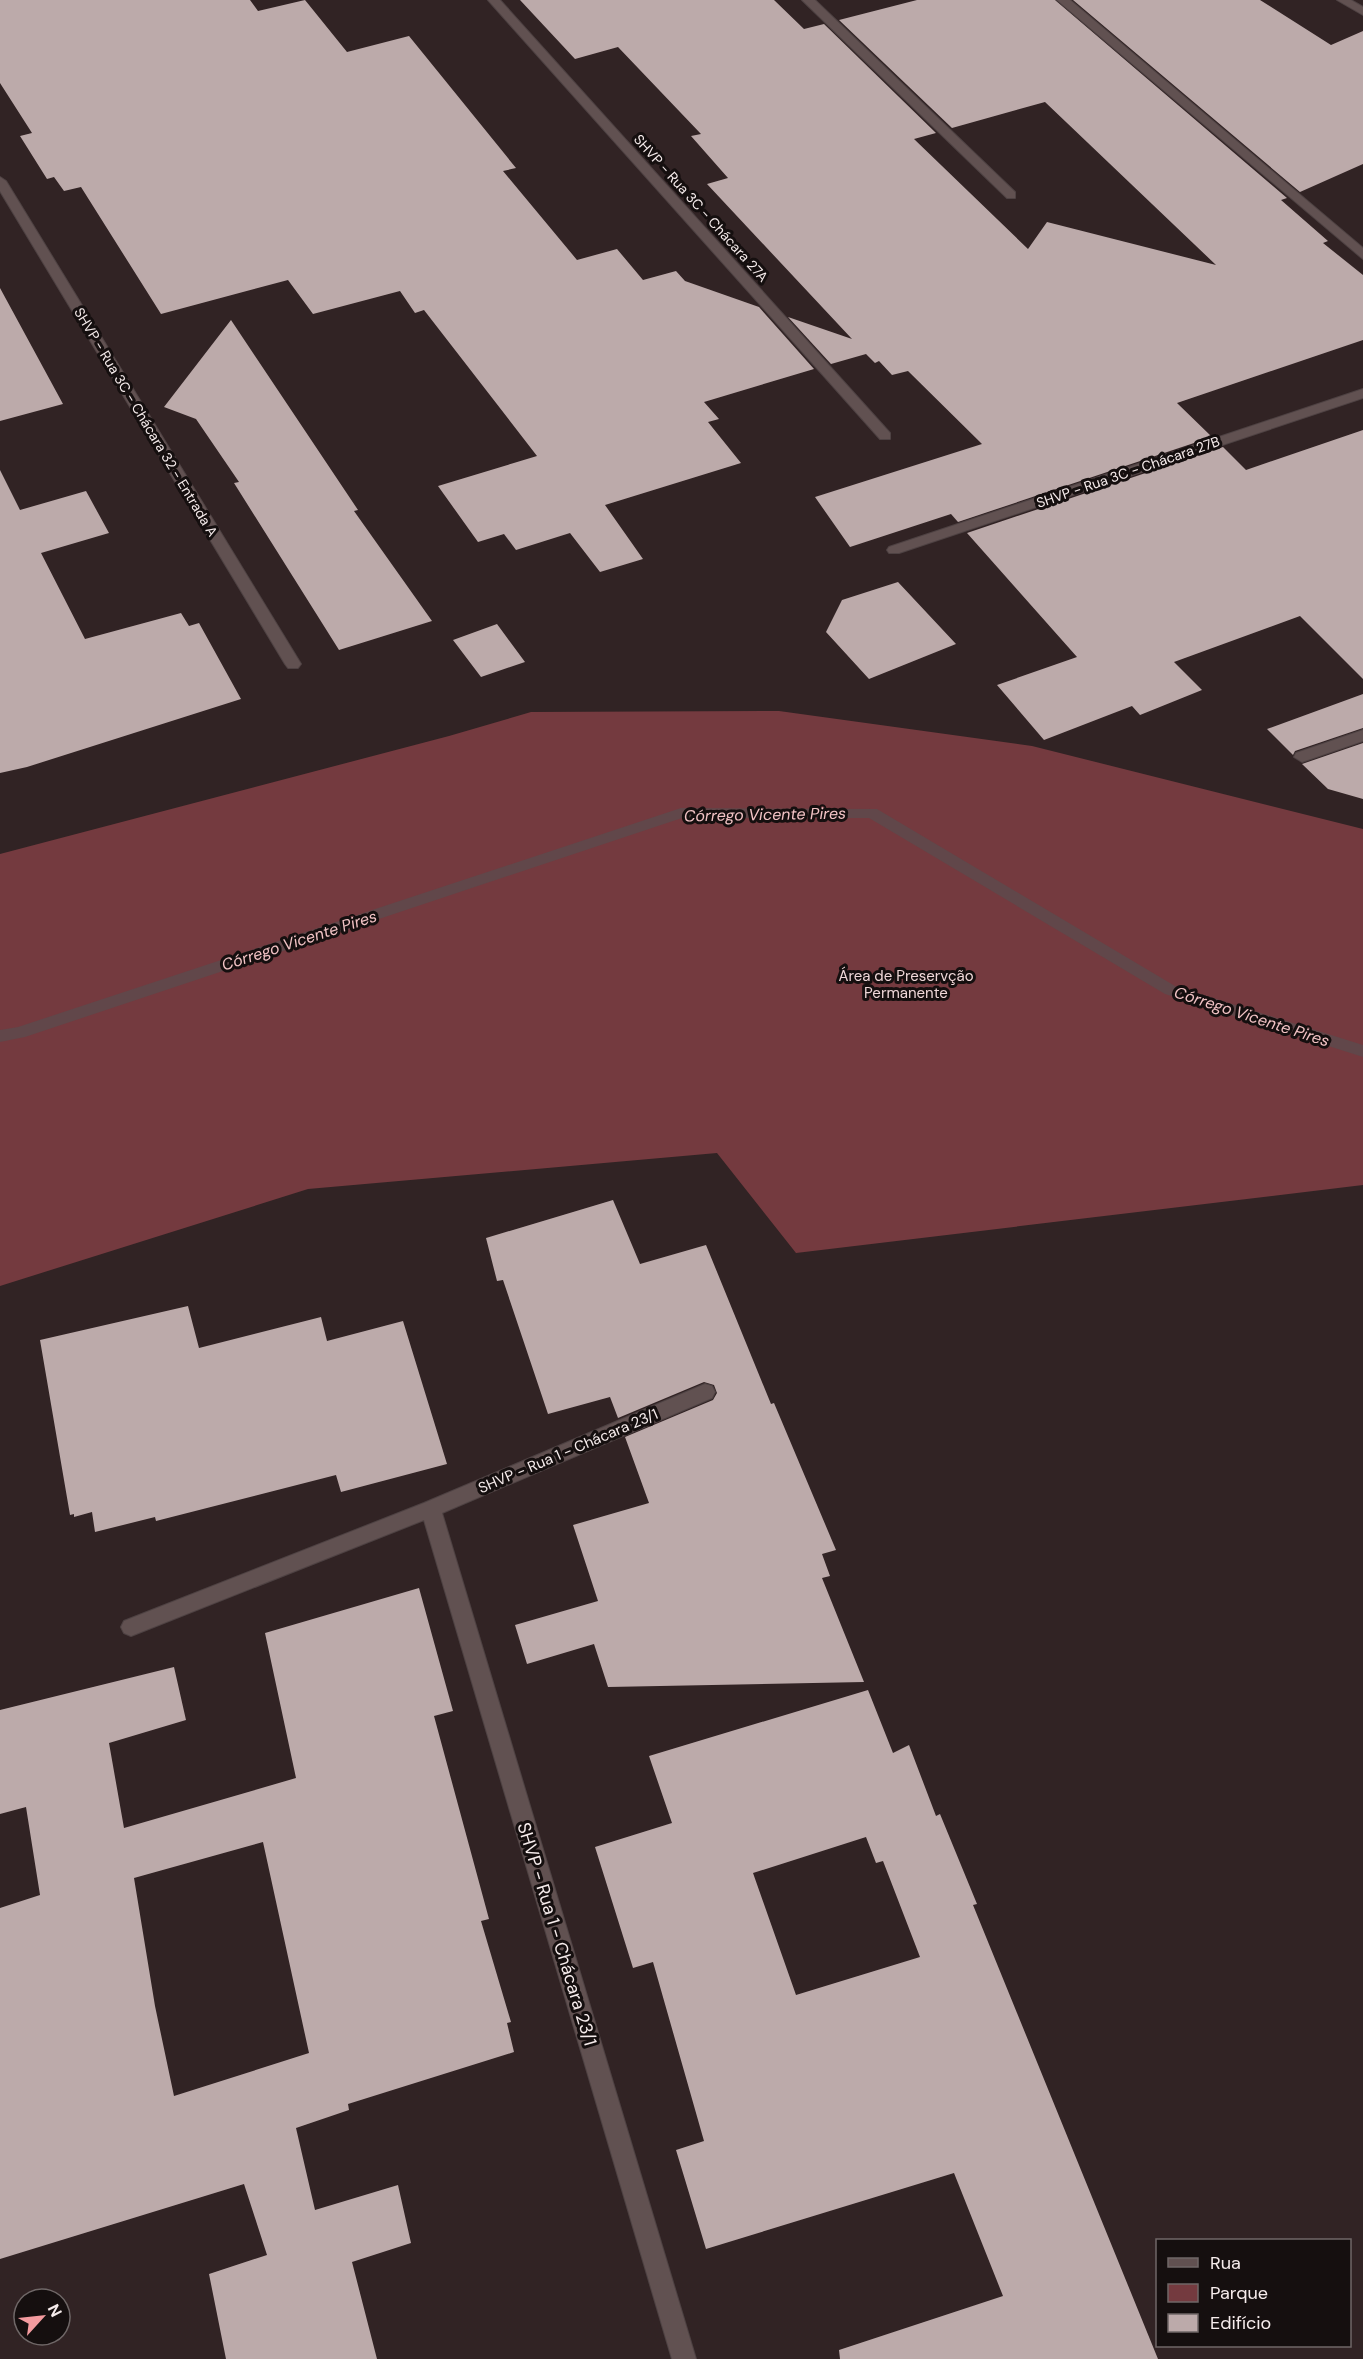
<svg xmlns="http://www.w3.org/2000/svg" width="1363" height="2359" font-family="'DM Sans',sans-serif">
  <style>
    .green { fill: #743a3f }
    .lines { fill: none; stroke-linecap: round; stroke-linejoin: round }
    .stream { fill: #61474a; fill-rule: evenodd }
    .building { fill: #bcaaaa; fill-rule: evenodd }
    .street-casing { stroke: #4e4243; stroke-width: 2 }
    .street { fill: #615151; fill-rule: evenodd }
    .labels { text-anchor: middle; stroke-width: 6; stroke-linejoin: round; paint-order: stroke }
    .far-street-label { font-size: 14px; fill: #f6ecec; stroke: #150f0f }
    .park-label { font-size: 15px; fill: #efd7d8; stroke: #150f0f }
    .street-label { font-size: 15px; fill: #f6ecec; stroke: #150f0f }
    .water-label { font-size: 16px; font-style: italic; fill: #f2c3c5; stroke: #150f0f }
    .near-street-label { font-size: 18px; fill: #f6ecec; stroke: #150f0f }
  </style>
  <rect width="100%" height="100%" fill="#312324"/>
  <path class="green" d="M779 711 1032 746 1363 829V1185L796 1253 717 1153 308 1189 0 1286V854L449 736 531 712Z"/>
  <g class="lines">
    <path class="stream" d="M681 808 877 809 1175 986 1363 1045V1057L1165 994 869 818H682L25 1037 0 1042V1030L18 1027Z"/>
  </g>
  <path class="building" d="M0 0H250L258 11 305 0 347 52 409 36 516 168 503 171 577 260 617 249 643 280 676 271 685 281 759 307 814 369 704 402 719 419 708 422 741 463 605 505 643 559 600 572 570 533 516 550 504 534 478 542 438 486 537 456 424 310 415 313 400 291 313 314 288 280 161 314 81 187 64 191 54 177 47 179 20 136 32 133 0 83Z
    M520 0H774L804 29 824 24 936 133 914 139 1028 249 1047 222 1216 265 1045 102 952 128 839 20 917 0H1055L1287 198 1281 200 1328 241 1323 243 1363 275V340L1177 403 1212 437 958 522 951 514 850 547 815 497 982 444 908 371 892 375 879 361 875 363 866 354 831 364 788 317 852 339 707 184 728 178 691 136 701 134 618 47 575 59Z
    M1073 0H1260L1331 45 1363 31V164L1300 192Z
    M0 288 63 404 0 421Z
    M231 320 358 510 354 511 432 621 339 650 234 483 239 482 196 419 164 407Z
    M1363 430V679L1300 616 1174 662 1202 690 1140 715 1132 706 1044 740 997 685 1077 657 967 533 1223 447 1246 470Z
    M0 470 20 510 86 491 109 533 41 553 85 639 181 613 189 626 199 623 241 699 27 767 0 773Z
    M898 582 956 644 869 679 826 632 842 600Z
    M497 624 525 662 481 677 453 640Z
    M1363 694V728L1295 751 1293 755 1267 729Z
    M1363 743V799L1328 789 1302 764Z
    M613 1200 640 1264 706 1245 771 1404 774 1403 836 1550 822 1554 830 1576 822 1578 864 1682 608 1687 594 1644 527 1664 515 1625 598 1601 573 1525 649 1503 625 1437 713 1400 717 1393 714 1385 704 1382 618 1418 610 1397 548 1414 503 1280 497 1281 486 1238Z
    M188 1306 199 1348 321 1317 327 1341 403 1321 447 1464 341 1492 336 1475 156 1521 155 1517 95 1532 92 1512 74 1517V1514L70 1515 40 1340Z
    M419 1588 453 1711 434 1716 489 1919 481 1921 511 2022 507 2023 514 2052 348 2104 349 2110 296 2128 315 2210 398 2185 411 2243 352 2262 377 2359H226L209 2274 267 2255 244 2184 0 2259V1908L40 1895 26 1807 0 1814V1710L174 1667 186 1720 109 1743 124 1828 296 1778 265 1633ZM263 1842 309 2053 174 2096 155 2006 134 1878Z
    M868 1690 893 1753 909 1745 936 1816 940 1814 977 1904 973 1905 1158 2359H840L839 2350 1003 2296 954 2173 706 2249 676 2150 704 2141 653 1962 633 1968 595 1847 672 1823 649 1756ZM866 1837 876 1863 883 1861 920 1957 796 1995 753 1873Z"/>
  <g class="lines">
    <defs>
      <path id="street" d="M488 0H500L890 433V439H880Z
        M802 0H815L1015 192V198H1007Z
        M1057 0H1070L1363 248V259Z
        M1337 0H1351L1363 7V15Z
        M0 177 6 181 301 664 298 668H288L285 664 0 191Z
        M1363 389V398L899 553H889L887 550 889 547Z
        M1363 730V741L1302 762 1294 757 1296 753Z
        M705 1384 712 1386 715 1392 712 1398 442 1513 696 2359H672L424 1520 131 1636 124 1633 121 1627 124 1621 424 1503Z"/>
    </defs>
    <use href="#street" class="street-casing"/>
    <use href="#street" class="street"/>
  </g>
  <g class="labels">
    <g class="far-street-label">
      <text transform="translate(701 208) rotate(48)" y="5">SHVP - Rua 3C - Chácara 27A</text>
      <text transform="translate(146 422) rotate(59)" y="5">SHVP - Rua 3C - Chácara 32 - Entrada A</text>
      <text transform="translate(1128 472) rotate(-19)" y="5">SHVP - Rua 3C - Chácara 27B</text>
    </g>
    <g class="park-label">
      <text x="906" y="981">Área de Preservção<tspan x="906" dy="17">Permanente</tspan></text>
    </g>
    <g class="street-label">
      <text transform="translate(568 1451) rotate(-23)" y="5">SHVP - Rua 1 - Chácara 23/1</text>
    </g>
    <g class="water-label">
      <text transform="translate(765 814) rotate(-1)" y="6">Córrego Vicente Pires</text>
      <text transform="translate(299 940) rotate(-18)" y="6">Córrego Vicente Pires</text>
      <text transform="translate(1252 1016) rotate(18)" y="6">Córrego Vicente Pires</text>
    </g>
    <g class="near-street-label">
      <text transform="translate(557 1934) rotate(73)" y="6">SHVP - Rua 1 - Chácara 23/1</text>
    </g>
  </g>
  <rect x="1156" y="2239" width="195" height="108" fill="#150f0f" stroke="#6f6767" stroke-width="1.5"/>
  <rect x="1168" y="2258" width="30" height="9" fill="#615151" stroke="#6f6767" stroke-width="1.5"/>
  <text x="1210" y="2269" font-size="18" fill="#f6ecec">Rua</text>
  <rect x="1168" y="2284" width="30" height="18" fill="#743a3f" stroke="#6f6767" stroke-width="1.5"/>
  <text x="1210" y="2299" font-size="18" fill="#f6ecec">Parque</text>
  <rect x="1168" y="2314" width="30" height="18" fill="#bcaaaa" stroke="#6f6767" stroke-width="1.5"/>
  <text x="1210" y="2329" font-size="18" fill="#f6ecec">Edifício</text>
  <g transform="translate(42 2317) rotate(63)"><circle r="28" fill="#150f0f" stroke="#6f6767" stroke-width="1.5"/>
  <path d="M0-4.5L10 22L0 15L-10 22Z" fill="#f49b9f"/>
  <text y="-9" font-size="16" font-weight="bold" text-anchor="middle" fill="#f6ecec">N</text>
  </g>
</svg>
